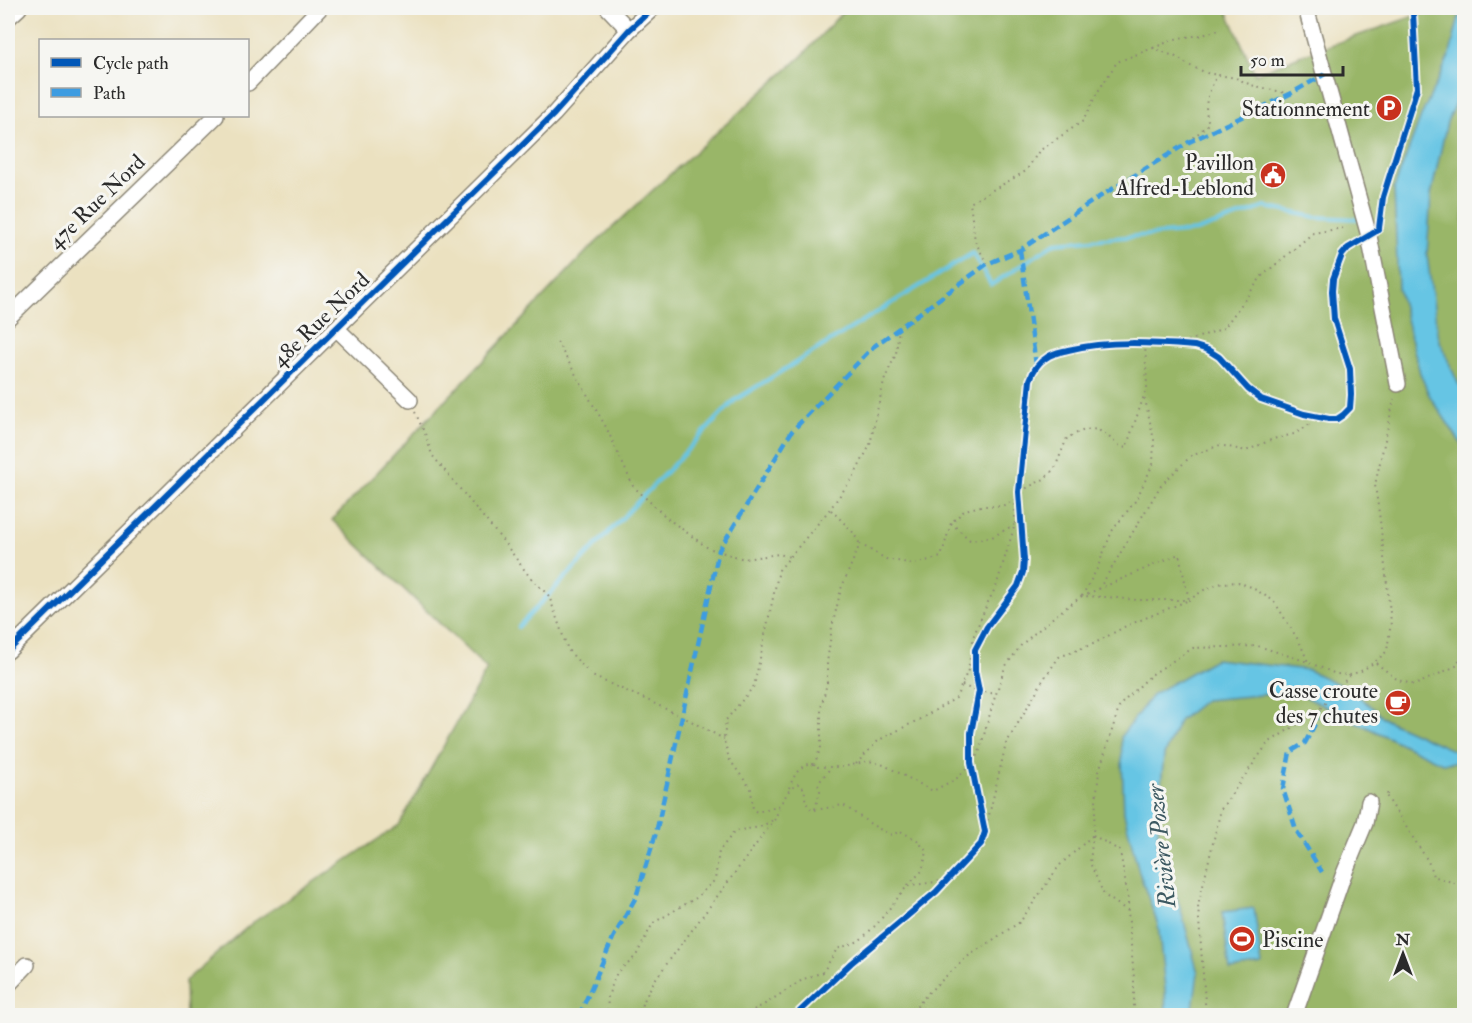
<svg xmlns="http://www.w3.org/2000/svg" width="1472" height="1023" font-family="'IM FELL Double Pica',serif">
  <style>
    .forest { fill: #99b668; stroke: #62704a; stroke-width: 1.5 }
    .water { fill: #66c5e4; stroke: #487888; stroke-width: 1.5 }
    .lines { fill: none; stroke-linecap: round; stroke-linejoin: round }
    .stream { stroke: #66c5e4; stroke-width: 4 }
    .minor-casing { stroke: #8b8676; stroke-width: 18 }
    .path { stroke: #8b8676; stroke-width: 2; stroke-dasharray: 1.5 4.5; stroke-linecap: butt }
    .minor { stroke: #fff; stroke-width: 15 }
    .quiet { stroke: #3d9ce1; stroke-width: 4.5; stroke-dasharray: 9 4.5; stroke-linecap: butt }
    .cycleway-casing { stroke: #f6f6f2; stroke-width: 10 }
    .cycleway { stroke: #0057b8; stroke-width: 6 }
    .labels { text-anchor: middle; stroke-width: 6; stroke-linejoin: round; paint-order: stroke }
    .poi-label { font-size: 22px; fill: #2b2b2b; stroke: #f6f6f2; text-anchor: end }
    .street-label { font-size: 22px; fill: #2b2b2b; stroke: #f6f6f2 }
    .water-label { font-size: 24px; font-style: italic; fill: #3d5962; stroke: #f6f6f2 }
  </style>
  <rect width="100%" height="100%" fill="#f6f6f2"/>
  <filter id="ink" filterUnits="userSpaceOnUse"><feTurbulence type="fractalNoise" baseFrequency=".0167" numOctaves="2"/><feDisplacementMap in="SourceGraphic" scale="12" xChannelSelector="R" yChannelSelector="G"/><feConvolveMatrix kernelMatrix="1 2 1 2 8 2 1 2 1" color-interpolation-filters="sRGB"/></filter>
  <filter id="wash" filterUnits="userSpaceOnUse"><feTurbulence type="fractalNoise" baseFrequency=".008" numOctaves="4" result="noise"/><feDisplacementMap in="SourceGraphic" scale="24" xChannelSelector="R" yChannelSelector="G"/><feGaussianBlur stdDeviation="1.35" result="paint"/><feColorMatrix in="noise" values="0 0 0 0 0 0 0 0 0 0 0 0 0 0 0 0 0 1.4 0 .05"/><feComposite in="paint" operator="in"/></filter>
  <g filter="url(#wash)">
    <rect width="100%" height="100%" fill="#ebe1c0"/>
    <path class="forest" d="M846 8H1226L1255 74 1302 55 1423 13V8H1464V1015L186 1016 185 981 252 923 399 825 487 669 332 520 588 250 667 177 802 56Z"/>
    <path class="water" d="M1461 8H1464V81L1447 122 1431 195 1427 255 1438 337 1458 383 1464 391V448L1429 395 1420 373 1398 288 1394 188 1422 114 1450 54Z
      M1215 659 1308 670 1353 691 1386 720 1457 752 1464 749V762L1442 763 1364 726 1296 692 1205 700 1179 721 1164 755 1158 813V849L1180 907 1198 973 1192 1015H1166L1165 988 1158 925 1139 872 1124 813 1121 736 1153 694Z
      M1254 908 1262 966 1230 971 1222 912Z"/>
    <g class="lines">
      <path class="stream" d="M518 627 735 400 973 253 991 285 1055 243 1196 231 1265 207 1315 217 1359 219"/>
    </g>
  </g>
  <g filter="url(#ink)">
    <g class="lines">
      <defs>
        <path id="minor" d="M608 8 629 30
          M1306 8 1369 236 1398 384
          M8 18 19 8
          M248 83 320 8
          M8 318 216 116
          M336 328 410 400
          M8 651 554 114 629 30 653 8
          M8 985 27 965
          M1294 1016 1343 876 1365 823 1369 802"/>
      </defs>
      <use href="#minor" class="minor-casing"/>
      <path class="path" d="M1153 48 1178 38 1202 35 1219 30
        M1189 142 1209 123C1202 104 1209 92 1217 75
        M987 264 975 241 970 203 1026 171 1039 151 1083 121 1097 93 1117 62 1153 48 1176 57 1188 65 1207 73 1236 78 1251 85 1290 94
        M557 342 606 427 633 486 667 518 708 548 744 559 779 554 790 557
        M1177 345 1224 328 1262 276 1313 233 1343 228
        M415 412 426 436 432 455 503 541 529 576 549 596 568 650 592 676 647 700 691 721 724 739
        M831 510 852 531 860 544
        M951 523 970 540 992 537 1014 525
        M1099 589 1161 485 1191 456 1220 445 1246 451 1273 439 1294 434 1308 426 1312 416
        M1082 596 1097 569 1112 531 1136 500 1153 464 1154 440 1145 399
        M1376 663 1398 680 1415 685 1456 666 1464 651
        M962 685 973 690 996 694
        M856 764 879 740 922 718 956 698 968 670 974 635 988 602 996 587 1015 524V500
        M814 765 821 747V708L827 683V663L832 627 841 589 860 544 886 559 914 564 941 557 951 523 965 510 981 506H1002L1015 500 1019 492 1044 479 1055 468 1067 438C1077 433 1089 426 1100 431 1111 436 1112 444 1126 448L1147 387 1145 344
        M789 788C794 776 797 768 810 763L818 767H843L869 761 884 765 933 791 959 777 979 753 993 703 1005 667 1022 644 1056 615 1082 596 1107 597 1137 600H1189L1204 590 1222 583 1238 582 1251 587 1274 601 1300 643 1308 662
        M1388 794H1385L1428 861 1433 876 1464 886
        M815 809 820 791 818 786C820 779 826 774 831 767
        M985 832 1006 744 1043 680 1059 657 1093 644 1126 626 1189 600 1179 554 1085 595
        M1093 835 1120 851 1128 898V911L1134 978V1016
        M908 885 922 884 947 880
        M1128 911 1104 895 1090 863 1099 771 1120 705 1151 675 1193 648 1258 646 1308 662 1336 674 1350 675 1361 671 1375 662 1387 651 1391 622 1380 520 1375 485 1394 399
        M639 1010 647 1016
        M607 1016 608 996 617 972 636 956 653 923 696 898 715 880 719 851 735 831 760 827 775 819
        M636 1016 654 981 775 819 780 806
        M737 1016 746 1014 765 1004 804 979 823 972 837 949 859 941 877 924 908 885 922 871 927 852 917 840 900 831 892 835C874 828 860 816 843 805L815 810 813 811C806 806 804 798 805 789L798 784 790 789 780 805 757 812 753 810 751 789 729 759 724 739 726 720 754 686 779 570 830 509 854 476 870 445 877 411 885 378 896 354 899 328
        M909 1016 928 993 967 957 1020 922 1059 866 1093 835
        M1206 1016 1198 906 1221 809 1268 743 1318 711 1350 675"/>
      <use href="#minor" class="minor"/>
      <path class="quiet" d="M1020 250 1036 365
        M1318 711 1315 724 1305 743 1290 752 1283 789 1296 830 1322 872
        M579 1016 613 938 636 897 656 833 719 550 792 431 873 347 987 264 1020 250 1096 199 1189 142 1290 94 1325 74"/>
      <defs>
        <path id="cycleway" d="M8 651 554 114 629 30 653 8
          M795 1016 851 963 936 892 981 844 985 832 971 763V733L979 691 975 671V650L987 627 1018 586 1023 572 1024 560 1019 492 1030 380C1033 371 1037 363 1046 358 1052 353 1060 352 1068 350 1109 340 1153 343 1195 346L1208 350 1219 357 1248 389 1261 399 1304 414 1329 419H1337L1343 415 1350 408 1351 395 1350 369 1334 319 1332 291 1333 279 1342 255 1348 248 1375 232 1379 228 1383 197 1417 88 1413 13 1410 8"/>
      </defs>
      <use href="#cycleway" class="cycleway-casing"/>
      <use href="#cycleway" class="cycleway"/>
    </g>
  </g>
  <defs>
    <symbol id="parking-disc" viewBox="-11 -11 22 22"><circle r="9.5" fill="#c8321e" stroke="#f6f6f2"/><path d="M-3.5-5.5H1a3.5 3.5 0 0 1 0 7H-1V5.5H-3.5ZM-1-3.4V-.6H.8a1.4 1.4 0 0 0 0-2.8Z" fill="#fff"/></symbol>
    <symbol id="civic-disc" viewBox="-11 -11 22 22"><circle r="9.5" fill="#c8321e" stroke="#f6f6f2"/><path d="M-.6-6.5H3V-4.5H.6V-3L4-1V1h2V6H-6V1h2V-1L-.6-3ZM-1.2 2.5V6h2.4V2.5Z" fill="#fff"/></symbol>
    <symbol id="cafe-disc" viewBox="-11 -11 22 22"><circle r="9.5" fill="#c8321e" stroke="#f6f6f2"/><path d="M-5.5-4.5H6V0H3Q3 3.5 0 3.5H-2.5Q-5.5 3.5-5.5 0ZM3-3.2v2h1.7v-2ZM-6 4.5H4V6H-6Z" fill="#fff"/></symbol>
    <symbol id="stadium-disc" viewBox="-11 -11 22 22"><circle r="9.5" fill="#c8321e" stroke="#f6f6f2"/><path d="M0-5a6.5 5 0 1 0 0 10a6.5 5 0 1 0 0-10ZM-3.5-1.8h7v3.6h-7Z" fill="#fff"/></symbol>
  </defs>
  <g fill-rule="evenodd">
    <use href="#parking-disc" x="1374" y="93" width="30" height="30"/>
    <use href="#civic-disc" x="1258" y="160" width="30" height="30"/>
    <use href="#cafe-disc" x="1383" y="688" width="30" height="30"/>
    <use href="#stadium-disc" x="1227" y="924" width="30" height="30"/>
  </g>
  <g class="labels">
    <g class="poi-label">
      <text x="1370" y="116">Stationnement</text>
      <text x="1254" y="170">Pavillon<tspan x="1254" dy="25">Alfred-Leblond</tspan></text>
      <text x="1378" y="698">Casse croute<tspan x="1378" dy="25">des 7 chutes</tspan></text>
      <text x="1262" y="947" text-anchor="start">Piscine</text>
    </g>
    <g class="street-label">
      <text transform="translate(96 201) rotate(-44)" y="8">47e Rue Nord</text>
      <text transform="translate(320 319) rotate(-44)" y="8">48e Rue Nord</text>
    </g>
    <g class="water-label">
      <text transform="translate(1161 846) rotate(-96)" y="8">Rivière Pozer</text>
    </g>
  </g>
  <rect width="1472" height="1023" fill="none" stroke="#f6f6f2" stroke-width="30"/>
  <rect x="39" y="39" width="210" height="78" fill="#f6f6f2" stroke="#a5a5a2" stroke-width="1.5"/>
  <rect x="51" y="58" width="30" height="9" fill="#0057b8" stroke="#a5a5a2" stroke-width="1.5"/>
  <text x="93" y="69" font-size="18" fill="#2b2b2b">Cycle path</text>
  <rect x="51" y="88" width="30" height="9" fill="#3d9ce1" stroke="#a5a5a2" stroke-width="1.5"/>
  <text x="93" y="99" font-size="18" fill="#2b2b2b">Path</text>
  <g transform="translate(1403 954)" stroke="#f6f6f2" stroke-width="4.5" paint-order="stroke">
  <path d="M0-4.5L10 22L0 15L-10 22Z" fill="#2b2b2b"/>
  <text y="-9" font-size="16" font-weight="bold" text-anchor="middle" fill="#2b2b2b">N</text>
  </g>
  <path d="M1241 66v9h102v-9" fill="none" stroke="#2b2b2b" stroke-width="3"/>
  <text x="1250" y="66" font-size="18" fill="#2b2b2b" stroke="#f6f6f2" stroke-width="4.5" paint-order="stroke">50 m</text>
</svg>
